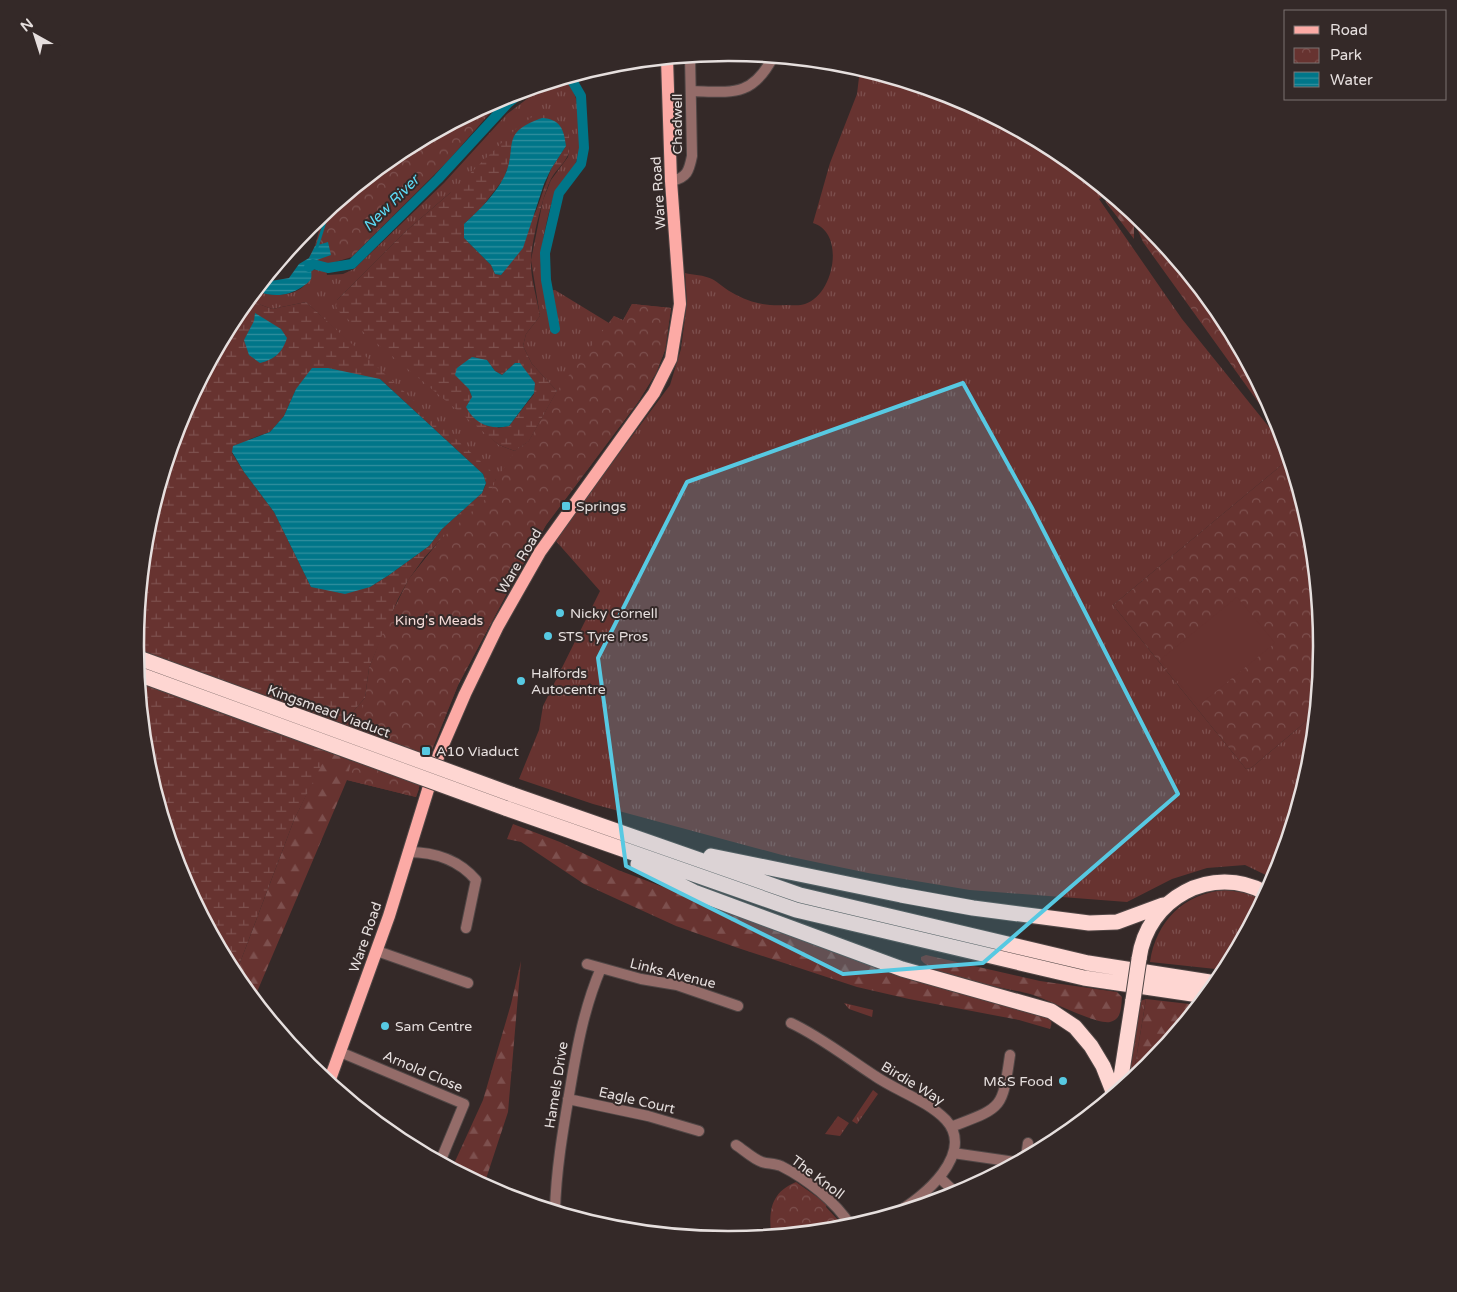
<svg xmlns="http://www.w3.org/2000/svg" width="1457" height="1292" font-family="'Varela Round',sans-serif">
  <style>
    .grass { fill: url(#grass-tufts); fill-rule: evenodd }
    .forest { fill: url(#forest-firs) }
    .wetland { fill: url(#wetland-marsh); fill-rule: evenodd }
    .park { fill: url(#park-crowns) }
    .garden { fill: #673330 }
    .water { fill: url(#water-rules) }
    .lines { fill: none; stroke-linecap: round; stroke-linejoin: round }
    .stream { stroke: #007689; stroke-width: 3 }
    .canal { stroke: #007689; stroke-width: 10 }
    .street-casing { stroke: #504645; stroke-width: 12 }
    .primary-casing { stroke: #504645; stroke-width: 14 }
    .highway-casing { stroke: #504645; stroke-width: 17 }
    .street { stroke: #946c69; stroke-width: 10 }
    .primary { stroke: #fcaaa5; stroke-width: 12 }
    .highway { stroke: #fed6d2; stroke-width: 15 }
    .highway-bridge-casing { stroke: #504645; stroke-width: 17; stroke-linecap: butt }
    .highway-bridge { stroke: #fed6d2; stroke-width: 15 }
    .marked { fill: #57c9e2; fill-opacity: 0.2; stroke: #57c9e2; stroke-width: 4; stroke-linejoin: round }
    .poi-dot { fill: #57c9e2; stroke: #342928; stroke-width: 2 }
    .labels { text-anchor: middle; stroke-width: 4; stroke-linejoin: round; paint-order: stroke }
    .street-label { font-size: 14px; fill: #e6dfde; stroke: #342928 }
    .poi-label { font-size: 14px; fill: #e6dfde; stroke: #342928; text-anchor: start }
    .park-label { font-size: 14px; fill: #f6dcd9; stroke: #342928 }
    .water-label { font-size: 15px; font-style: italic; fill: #5ddbf6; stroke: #342928 }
    .rim { fill: none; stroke: #e6dfde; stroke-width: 2.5 }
  </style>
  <defs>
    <pattern id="grass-tufts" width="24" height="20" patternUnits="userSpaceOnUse" patternTransform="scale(1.25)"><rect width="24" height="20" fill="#673330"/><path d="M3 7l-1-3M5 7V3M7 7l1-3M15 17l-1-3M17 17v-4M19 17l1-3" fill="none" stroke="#7d504e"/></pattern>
    <pattern id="forest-firs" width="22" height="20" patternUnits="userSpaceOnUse" patternTransform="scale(1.25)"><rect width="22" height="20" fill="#673330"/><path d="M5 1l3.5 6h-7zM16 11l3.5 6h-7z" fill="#7d504e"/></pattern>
    <pattern id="wetland-marsh" width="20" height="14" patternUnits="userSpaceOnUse" patternTransform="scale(1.25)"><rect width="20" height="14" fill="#673330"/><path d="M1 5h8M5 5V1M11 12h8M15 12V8" fill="none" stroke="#7d504e"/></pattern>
    <pattern id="park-crowns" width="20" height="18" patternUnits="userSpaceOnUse" patternTransform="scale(1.25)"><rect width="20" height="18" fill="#673330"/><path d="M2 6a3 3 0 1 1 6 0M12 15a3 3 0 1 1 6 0" fill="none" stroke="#7d504e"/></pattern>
    <pattern id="water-rules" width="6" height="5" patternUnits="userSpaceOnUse" patternTransform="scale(1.25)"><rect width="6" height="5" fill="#007689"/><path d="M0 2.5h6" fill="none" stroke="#328f9f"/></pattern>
  </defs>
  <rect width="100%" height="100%" fill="#342928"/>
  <path class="grass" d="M860 69 956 98 1058 153 1108 193 1099 199 1182 319 1286 448 1289 459 1113 605 1246 769 1251 768 1315 714 1311 762 1274 879 1245 865 1207 868 1172 879 1127 902 970 890 868 873 782 855 593 804 519 779 539 730 543 706 600 591 555 540 670 385 681 349 687 302 685 273C693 275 704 275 712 279 718 282 724 288 731 292 750 303 764 306 786 305 792 305 800 306 805 304 834 295 846 233 813 223L830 163 857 94Z
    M565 78C582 99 586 137 576 162 572 174 560 182 555 194 549 207 541 246 541 261 540 271 543 282 545 291L555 290 609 323 614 316 623 320 632 304 671 308 665 350 656 373 638 402 546 525 514 580 458 685 429 757 341 725 365 698 386 625 409 579 440 540 496 480 306 302 272 309 248 300 256 291C275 298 309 297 311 270L326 269 327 275 343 274 354 269 444 183 507 114 548 83ZM570 145 568 157 551 180 543 200 531 260 540 316 526 334 523 346 532 364 557 391 529 441 515 451 499 445 337 300 406 231 450 193Z
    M1226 890 1247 893 1263 900 1225 970 1150 962C1156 921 1184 893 1226 890Z
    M1146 999 1133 1078 1127 1083 1140 1001Z
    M844 1003 873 1010 872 1017 849 1009Z
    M873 1090 878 1094 857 1124 852 1121Z
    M838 1116 849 1123 840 1136 825 1134Z"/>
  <path class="forest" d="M1112 197 1134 215V239L1105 201Z
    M327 751 419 789 416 797 347 780 254 999 235 976 294 820Z
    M513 824 560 842 618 870 762 924 1046 1014C1051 1019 1053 1022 1050 1029L1019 1020 909 999 857 987 738 948 676 926 584 884 521 842 507 839Z
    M926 955 1040 981 1117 992 1122 997C1121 1007 1122 1019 1110 1022 1096 1025 1048 999 1030 994 1007 988 934 977 921 960V957Z
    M521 961 508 1112 484 1185 452 1168 483 1100 511 1004Z
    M1146 999 1198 1005 1148 1066 1133 1078Z"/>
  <path class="wetland" d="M543 115C560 118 570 127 570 146 569 162 556 168 550 181 542 199 532 240 531 259 530 277 537 298 540 316L526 334 523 346 532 364 557 391 529 441 515 451 499 445 338 311 336 306 337 300 406 231 450 193 517 128 532 117ZM513 135 566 146 551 169 536 211 509 264 501 275 495 274 491 265 464 238V224L482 207 505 177ZM487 360 495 371 502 375 515 363 534 394 509 426 498 428 472 397 469 389Z
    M248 300 272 309 306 302 490 470 496 480 489 496 440 540 424 558 409 579 398 599 369 668 365 698 341 725 294 820 235 976 180 873 146 762 135 646 146 530 180 419 235 316ZM380 379 483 474 486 484 482 493 442 529 429 546 389 575 370 587H311L274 512 244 472 232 453 250 439 270 432 284 416 296 389Z"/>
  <path class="park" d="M504 97 448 161 352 257 325 265 313 261 309 258 315 246 323 215 399 152Z
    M1136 216 1148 227 1222 317 1277 419 1281 434 1143 242 1135 224Z
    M632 304 671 308 665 350 656 373 638 402 546 525 514 580 458 685 429 757 416 797 347 780 365 698 369 668 386 625 409 579 440 540 489 496 496 480 515 451 529 441 557 391 614 316 623 321Z
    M1289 459 1311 531 1322 646 1315 714 1251 768 1246 769 1113 605Z
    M796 1182 827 1204 826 1207 838 1220 841 1219 843 1222 831 1229 771 1235C769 1211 770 1193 796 1182Z"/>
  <path class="garden" d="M1237 597 1275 643 1198 706 1160 660Z"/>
  <path class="water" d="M542 118C560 119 564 129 566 146L551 169 544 184 523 248 501 275 495 274 491 265 464 238V224C478 211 495 195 504 177 519 147 498 133 542 118Z
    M328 242 331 255 314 261 319 262V267L311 266C311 270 312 276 311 279 309 282 305 285 302 287 286 297 273 297 256 291L266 279 271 281 289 278 299 264 309 258 315 246Z
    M255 313 281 329 287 338C282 353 275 359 260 363L249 355 244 340 254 321Z
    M472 357 487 360 495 371 502 375 515 363H520L535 383 534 393 509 426C490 430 475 424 466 407L472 397 469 389 455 375 457 368Z
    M312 368H328L380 379 483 474 486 483 482 493 442 529 429 546 389 575 370 587 345 594 311 587 274 512 244 472 232 452 233 446 270 432 284 416 296 389Z"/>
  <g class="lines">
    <path class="stream" d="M317 247 329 209"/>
    <path class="canal" d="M309 267 313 264 328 268 352 264 438 179 508 103 523 91
      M555 329 546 280 545 253 559 193 581 164 584 148 581 96 570 77"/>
    <defs>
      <path id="street" d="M691 91C731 92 752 98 773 57
        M671 181C687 178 689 171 692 156L690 56
        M408 852C435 852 458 859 476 880L466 928
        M377 951 468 983
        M587 964 641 979 677 985 738 1006
        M791 1023C821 1037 847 1058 875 1076 897 1091 928 1101 946 1120 976 1153 923 1198 897 1212
        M340 1052 464 1104 440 1162
        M568 1099 648 1116 699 1131
        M951 1127C1003 1107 1002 1110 1010 1055
        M736 1145C744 1150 753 1159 762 1162 768 1164 774 1163 781 1166 807 1179 835 1201 851 1226
        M953 1153 1015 1162
        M1026 1157 1028 1143
        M940 1178 957 1194
        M555 1211C556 1170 563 1130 570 1089 577 1047 584 1008 601 968"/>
      <path id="primary" d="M329 1082 389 916 439 754 465 694 498 626 540 552 654 393 671 359 680 304 671 181 667 59"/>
      <path id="highway" d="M511 794 800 895 1088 963 1216 983
        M505 808 796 910 1084 978 1206 996
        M711 856 901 895 973 908 1089 923 1117 922 1163 905
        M638 864 694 892 902 969 1051 1011 1075 1027 1091 1046 1103 1066 1114 1094
        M1139 959C1147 898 1212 863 1266 893
        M1119 1090 1133 1000"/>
    </defs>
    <use href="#street" class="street-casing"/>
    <use href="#primary" class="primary-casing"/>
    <use href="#highway" class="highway-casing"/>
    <use href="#street" class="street"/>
    <use href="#primary" class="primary"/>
    <use href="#highway" class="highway"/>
    <defs>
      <path id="highway-bridge" d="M136 657 511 794
        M138 674 505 808
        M1133 1000 1139 959"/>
    </defs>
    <use href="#highway-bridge" class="highway-bridge-casing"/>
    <use href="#highway-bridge" class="highway-bridge"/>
  </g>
  <path class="marked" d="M963 383 1032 508 1178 794 983 963 843 974 626 866 598 658 687 482Z"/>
  <g class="poi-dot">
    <rect x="561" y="501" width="10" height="10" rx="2.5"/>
    <circle cx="560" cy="613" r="5"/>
    <circle cx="548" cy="636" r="5"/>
    <circle cx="521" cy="681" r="5"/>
    <rect x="421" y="746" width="10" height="10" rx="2.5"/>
    <circle cx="385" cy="1026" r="5"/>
    <circle cx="1063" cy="1081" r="5"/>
  </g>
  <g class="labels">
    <g class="street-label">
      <text transform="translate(677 124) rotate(-90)" y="5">Chadwell</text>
      <text transform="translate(658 193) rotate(-94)" y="5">Ware Road</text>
      <text transform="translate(519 561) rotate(-59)" y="5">Ware Road</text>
      <text transform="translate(329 711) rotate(20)" y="5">Kingsmead Viaduct</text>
      <text transform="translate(365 937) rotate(-71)" y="5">Ware Road</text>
      <text transform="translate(673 973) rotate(14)" y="5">Links Avenue</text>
      <text transform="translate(423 1071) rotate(23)" y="5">Arnold Close</text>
      <text transform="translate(913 1083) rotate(31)" y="5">Birdie Way</text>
      <text transform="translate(556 1085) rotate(-81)" y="5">Hamels Drive</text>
      <text transform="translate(637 1100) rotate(13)" y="5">Eagle Court</text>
      <text transform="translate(818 1177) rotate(37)" y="5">The Knoll</text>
    </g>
    <g class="poi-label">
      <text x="576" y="511">Springs</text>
      <text x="570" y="618">Nicky Cornell</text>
      <text x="558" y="641">STS Tyre Pros</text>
      <text x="531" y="678">Halfords<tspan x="531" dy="16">Autocentre</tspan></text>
      <text x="436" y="756">A10 Viaduct</text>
      <text x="395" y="1031">Sam Centre</text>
      <text x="1053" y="1086" text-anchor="end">M&amp;S Food</text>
    </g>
    <g class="park-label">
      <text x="439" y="625">King's Meads</text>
    </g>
    <g class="water-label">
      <text transform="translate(391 203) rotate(-45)" y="5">New River</text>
    </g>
  </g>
  <path d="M0 0H1457V1292H0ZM728 61H729A584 584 0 0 1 1313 645V647A584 584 0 0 1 729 1231H728A584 584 0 0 1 144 647V645A584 584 0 0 1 728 61Z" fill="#342928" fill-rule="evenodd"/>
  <path class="rim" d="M728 61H729A584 584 0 0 1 1313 645V647A584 584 0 0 1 729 1231H728A584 584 0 0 1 144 647V645A584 584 0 0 1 728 61Z"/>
  <rect x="1284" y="10" width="162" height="90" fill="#342928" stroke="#7b7271"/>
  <rect x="1294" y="26" width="25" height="8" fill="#fcaaa5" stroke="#7b7271"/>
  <text x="1330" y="35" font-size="15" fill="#e6dfde">Road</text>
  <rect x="1294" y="48" width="25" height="15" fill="url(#park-crowns)" stroke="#7b7271"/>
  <text x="1330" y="60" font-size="15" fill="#e6dfde">Park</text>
  <rect x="1294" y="72" width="25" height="15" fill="url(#water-rules)" stroke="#7b7271"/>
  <text x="1330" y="85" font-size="15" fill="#e6dfde">Water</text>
  <g transform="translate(35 35) rotate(321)" stroke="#342928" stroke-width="4" paint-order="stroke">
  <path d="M0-4L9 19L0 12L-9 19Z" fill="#e6dfde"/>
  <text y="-8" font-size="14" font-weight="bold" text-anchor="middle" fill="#e6dfde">N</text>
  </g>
</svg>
